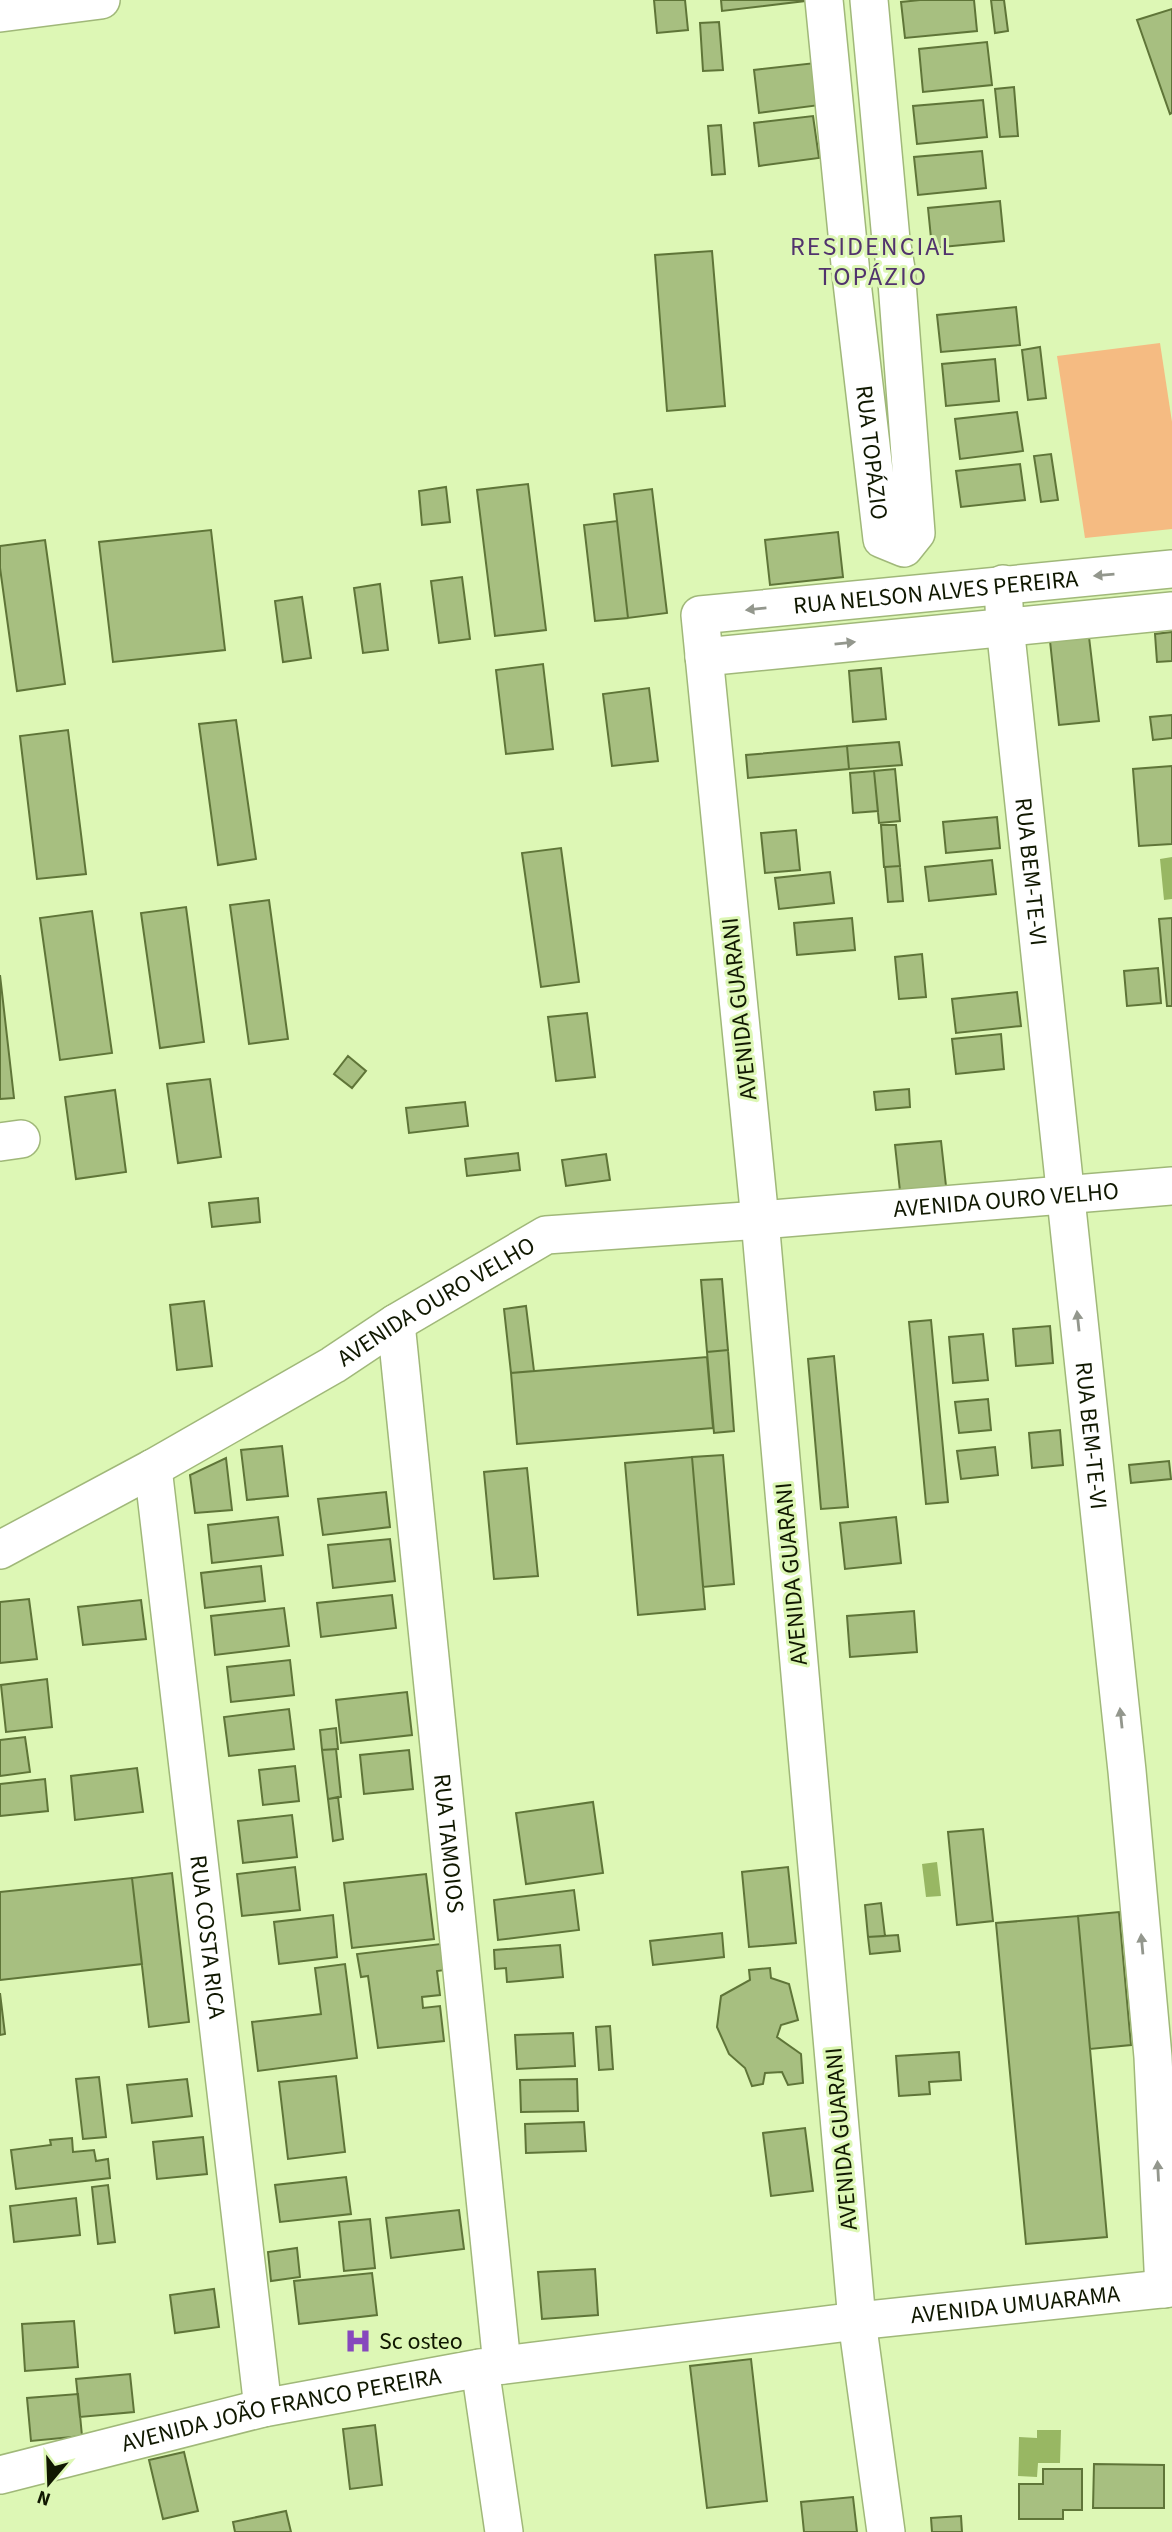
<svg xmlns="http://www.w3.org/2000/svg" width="1172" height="2532" font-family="'Source Sans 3',sans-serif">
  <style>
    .green { fill: #f5bb82 }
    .water { fill: #98b763 }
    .building { fill: #a7bf80; stroke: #5f7538; stroke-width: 2 }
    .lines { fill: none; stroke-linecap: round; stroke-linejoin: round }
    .minor-casing { stroke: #a0b879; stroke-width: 40 }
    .minor { stroke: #fff; stroke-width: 37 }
    .oneway { fill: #93978d }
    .labels { text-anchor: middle; stroke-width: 6; stroke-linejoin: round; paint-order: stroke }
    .street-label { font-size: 24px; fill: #101801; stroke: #ddf7b5 }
    .poi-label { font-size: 24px; fill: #101801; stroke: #ddf7b5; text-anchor: start }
    .neighbourhood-label { font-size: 26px; letter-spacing: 2px; fill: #51336d; stroke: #ddf7b5 }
  </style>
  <rect width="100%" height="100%" fill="#ddf7b5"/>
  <path class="green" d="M1160 343 1172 422V529L1085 538 1057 356Z"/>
  <path class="water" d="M1172 857V899L1164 900 1160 859Z
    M937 1862 941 1896 926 1897 922 1864Z
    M1037 2430H1061L1060 2463H1038L1037 2477 1018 2476 1019 2437 1037 2438Z"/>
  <path class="building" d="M654 0H685L688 30 657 33Z
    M721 0H805V1L722 11Z
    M920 0H974L977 31 905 38 901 2Z
    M991 0H1004L1008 31 995 33Z
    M1172 9V113L1170 114 1137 20Z
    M719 22 723 70 703 71 700 23Z
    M987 42 992 85 923 92 919 49Z
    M815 63 820 105 759 113 754 70Z
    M1014 87 1018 136 1000 137 995 89Z
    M983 100 987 137 917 144 913 106Z
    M813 116 819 158 759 166 754 123Z
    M721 125 725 174 712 175 708 126Z
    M982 151 986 188 918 195 914 157Z
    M1000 201 1004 241 932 248 928 208Z
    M712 251 725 406 667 411 655 255Z
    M1016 307 1020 345 941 352 937 315Z
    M1040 347 1046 398 1028 400 1022 350Z
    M995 359 999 401 946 406 942 364Z
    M1017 412 1023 451 960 459 955 419Z
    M1051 454 1058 500 1041 502 1034 456Z
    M1020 464 1025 500 961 507 956 471Z
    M528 484 546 630 495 636 477 490Z
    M446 487 450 522 422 525 419 491Z
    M652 489 667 613 628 618 614 494Z
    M617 521 628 618 595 621 584 525Z
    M211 530 225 650 113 662 99 542Z
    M838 532 843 577 770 585 765 540Z
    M45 540 65 684 17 691 0 568V546Z
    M462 577 470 639 439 643 431 581Z
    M380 584 388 650 363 653 354 588Z
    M302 597 311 658 283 662 275 601Z
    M1172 632V661L1157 662 1155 634Z
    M1089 637 1099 721 1059 725 1050 641Z
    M543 664 553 749 506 754 496 670Z
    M881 668 886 719 853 722 849 671Z
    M649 688 658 761 612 766 603 694Z
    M1172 715V738L1153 740 1150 717Z
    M236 720 256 859 218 865 199 724Z
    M68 730 86 874 37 879 20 736Z
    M899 742 902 765 849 769 847 746Z
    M847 746 849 769 748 778 746 755Z
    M1172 766V844L1139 846 1133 769Z
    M895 769 900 821 879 823 874 771Z
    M874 771 878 811 853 813 850 773Z
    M997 817 1000 848 946 853 943 822Z
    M881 825H896L900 866 884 867Z
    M796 830 800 870 765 873 761 833Z
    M561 848 579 982 541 987 522 853Z
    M992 860 996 894 929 901 925 867Z
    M900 866 903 901 888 902 885 867Z
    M830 872 834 903 779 909 775 878Z
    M269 900 288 1039 249 1044 230 905Z
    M186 907 204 1042 160 1048 141 913Z
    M92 911 112 1053 60 1060 40 918Z
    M852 918 855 950 797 955 794 923Z
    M1172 918V1006H1167L1159 919Z
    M922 954 926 997 899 999 895 957Z
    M1158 968 1161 1003 1127 1006 1124 971Z
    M0 975 14 1098 0 1099Z
    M1017 992 1021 1026 956 1033 952 999Z
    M587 1013 595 1077 556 1081 548 1017Z
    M1001 1034 1004 1069 956 1074 952 1039Z
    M348 1056 366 1071 352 1088 334 1074Z
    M210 1079 221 1157 178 1163 167 1084Z
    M909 1089 910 1107 876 1110 874 1092Z
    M115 1090 126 1172 76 1179 65 1097Z
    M465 1102 468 1126 409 1133 406 1108Z
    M941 1141 946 1186 900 1191 895 1145Z
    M518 1153 520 1170 467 1176 465 1159Z
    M606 1154 610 1180 566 1186 562 1160Z
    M258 1198 260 1222 212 1227 209 1203Z
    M722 1279 728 1350 707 1352 701 1280Z
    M204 1301 212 1366 177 1370 170 1305Z
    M526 1306 534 1371 511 1373 504 1309Z
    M931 1320 948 1502 926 1504 909 1322Z
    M1050 1326 1053 1363 1016 1366 1013 1329Z
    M983 1334 988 1380 953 1383 949 1337Z
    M728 1350 734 1431 714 1433 707 1352Z
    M834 1356 848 1507 821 1509 808 1359Z
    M707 1357 713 1428 517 1444 511 1373Z
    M988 1399 991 1430 959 1433 955 1402Z
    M1060 1430 1063 1465 1032 1468 1029 1433Z
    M282 1446 288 1496 247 1500 241 1450Z
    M995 1447 998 1475 961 1479 957 1451Z
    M723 1455 734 1584 703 1587 692 1457Z
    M692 1457 705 1609 638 1615 625 1463Z
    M226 1458 232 1510 195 1513 190 1475Z
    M1169 1461 1171 1479 1131 1483 1129 1465Z
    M527 1468 538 1576 494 1579 484 1472Z
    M386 1492 390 1527 323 1535 318 1499Z
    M278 1517 283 1555 212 1563 208 1525Z
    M896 1517 901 1563 845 1569 840 1523Z
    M390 1539 395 1581 333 1588 328 1545Z
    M261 1566 265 1601 205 1608 201 1573Z
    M392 1595 396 1628 321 1637 317 1603Z
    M29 1599 37 1659 0 1663V1602Z
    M141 1600 146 1639 83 1645 78 1607Z
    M284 1608 289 1646 215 1655 211 1616Z
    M914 1611 917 1652 850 1657 847 1616Z
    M290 1660 294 1695 231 1702 227 1667Z
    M47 1679 52 1727 6 1732 1 1685Z
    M407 1692 412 1735 341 1743 336 1700Z
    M289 1709 294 1749 229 1756 224 1717Z
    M336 1728 338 1749 322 1750 320 1730Z
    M25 1737 30 1772 0 1776V1740Z
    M336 1749 341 1797 328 1799 322 1750Z
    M409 1750 413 1789 364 1794 360 1755Z
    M295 1766 299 1801 263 1805 259 1770Z
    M137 1768 143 1812 75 1820 71 1776Z
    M45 1779 48 1811 0 1816V1784Z
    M338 1797 343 1839 333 1841 328 1799Z
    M593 1802 603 1873 526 1884 516 1813Z
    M292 1815 297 1857 243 1863 238 1821Z
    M983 1829 993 1921 957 1925 948 1832Z
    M295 1867 300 1910 242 1916 237 1874Z
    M788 1867 796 1943 749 1947 742 1872Z
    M172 1873 189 2022 149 2027 132 1878Z
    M426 1874 434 1939 352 1948 344 1883Z
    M132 1878 142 1964 0 1980V1892Z
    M574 1890 579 1930 498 1940 494 1900Z
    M881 1903 885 1936 868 1937 865 1905Z
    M1119 1912 1131 2045 1090 2049 1078 1916Z
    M333 1915 337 1957 279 1964 274 1922Z
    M1078 1916 1107 2237 1026 2244 996 1923Z
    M722 1933 724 1957 653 1965 650 1941Z
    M898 1935 900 1951 870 1954 868 1937Z
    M449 1943 452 1969 437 1971 440 1995 422 1997 423 2008 440 2006 444 2041 378 2048 368 1976 361 1977 357 1954Z
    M560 1945 563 1977 507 1982 506 1968 495 1969 494 1950Z
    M345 1964 357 2058 258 2071 252 2022 321 2014 315 1968Z
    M770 1968 771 1978 789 1984 798 2020 781 2025 777 2037 801 2054 803 2083 788 2085 782 2072 765 2073 763 2084 752 2086 745 2068 729 2054 717 2027 721 1996 750 1980 749 1970Z
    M0 1993 5 2034 0 2035Z
    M610 2026 613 2069 599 2070 596 2027Z
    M573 2033 575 2066 517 2069 515 2035Z
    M959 2052 961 2080 929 2082 930 2094 899 2096 896 2056Z
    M336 2076 345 2152 288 2159 279 2082Z
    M99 2077 106 2137 83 2139 76 2079Z
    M187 2079 192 2116 132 2123 127 2085Z
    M577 2079 578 2111 521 2112 520 2080Z
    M584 2122 586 2151 526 2153 525 2124Z
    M805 2128 813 2191 771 2196 763 2133Z
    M203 2137 207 2174 157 2179 153 2142Z
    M72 2138 73 2152 94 2150 96 2161 108 2159 110 2178 16 2189 11 2150 51 2145 50 2140Z
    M346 2177 351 2214 280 2222 275 2185Z
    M108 2185 115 2242 98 2244 92 2187Z
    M76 2198 80 2235 14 2242 10 2206Z
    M459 2210 464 2249 391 2258 386 2218Z
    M370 2219 375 2268 344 2271 339 2222Z
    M297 2248 300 2277 271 2281 268 2252Z
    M595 2269 598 2315 542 2319 538 2272Z
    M372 2273 377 2315 299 2324 294 2281Z
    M214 2289 219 2327 175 2333 170 2295Z
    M74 2321 78 2367 25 2371 22 2324Z
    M751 2359 767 2501 707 2508 690 2366Z
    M130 2374 134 2412 80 2417 76 2379Z
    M78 2394 82 2436 31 2441 27 2398Z
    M375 2425 382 2485 350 2489 343 2429Z
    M184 2452 198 2511 163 2519 149 2460Z
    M1094 2464 1164 2465V2508H1093Z
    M1043 2469H1082V2510H1063V2519H1019V2484H1043Z
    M853 2497 857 2532H804L801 2502Z
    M286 2511 291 2532H235L233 2522Z
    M961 2516 962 2532H932L931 2518Z"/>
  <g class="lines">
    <defs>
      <g id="minor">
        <path id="s1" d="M824 0 851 274 882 539 904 548 916 533 896 269 891 240 869 0"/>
        <path d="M0 13 101 0"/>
        <path id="s2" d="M1003 584 1005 626 1127 1771 1153 2057 1164 2289"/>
        <path d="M704 657 1172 611"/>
        <path d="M0 1142 21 1139"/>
        <path id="s3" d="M396 1323 502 2365"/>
        <path id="s4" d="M153 1468 263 2408"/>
        <path id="s5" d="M0 1550 153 1468 333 1365 396 1323 546 1235 760 1220 1172 1186"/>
        <path d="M480 2368 504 2532"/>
        <path id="s6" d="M0 2475 263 2408 480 2368 857 2321 1172 2288"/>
        <path id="s7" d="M886 2532 857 2321 760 1220 700 615 1172 569"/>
      </g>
    </defs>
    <use href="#minor" class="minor-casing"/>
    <use href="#minor" class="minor"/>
  </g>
  <defs><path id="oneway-solid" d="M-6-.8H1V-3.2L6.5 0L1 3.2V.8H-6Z" transform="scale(1.75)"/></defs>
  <g class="oneway">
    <use href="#oneway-solid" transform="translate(1104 575) rotate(175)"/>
    <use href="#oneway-solid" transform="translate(756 609) rotate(174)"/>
    <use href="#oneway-solid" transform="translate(845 643) rotate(-6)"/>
    <use href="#oneway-solid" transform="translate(1078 1321) rotate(-96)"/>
    <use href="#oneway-solid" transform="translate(1121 1718) rotate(-96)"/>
    <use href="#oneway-solid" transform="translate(1142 1944) rotate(-95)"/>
    <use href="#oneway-solid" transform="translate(1158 2171) rotate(-93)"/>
  </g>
  <defs>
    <symbol id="hospital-bare" viewBox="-9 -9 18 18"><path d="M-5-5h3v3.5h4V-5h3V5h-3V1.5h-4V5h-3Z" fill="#8648bd" stroke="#ddf7b5" stroke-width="2.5" paint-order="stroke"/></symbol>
  </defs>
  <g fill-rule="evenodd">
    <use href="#hospital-bare" x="339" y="2322" width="38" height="38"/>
  </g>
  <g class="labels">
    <g class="street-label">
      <text dy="8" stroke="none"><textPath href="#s1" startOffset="455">RUA TOPÁZIO</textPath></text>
      <text dy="8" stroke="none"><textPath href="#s7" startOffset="2163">RUA NELSON ALVES PEREIRA</textPath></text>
      <text dy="8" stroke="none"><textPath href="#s2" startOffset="289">RUA BEM-TE-VI</textPath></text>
      <text transform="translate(739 1009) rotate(-96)" y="8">AVENIDA GUARANI</text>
      <text dy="8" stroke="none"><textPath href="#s5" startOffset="1092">AVENIDA OURO VELHO</textPath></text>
      <text dy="8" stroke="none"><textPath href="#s5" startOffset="502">AVENIDA OURO VELHO</textPath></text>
      <text dy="8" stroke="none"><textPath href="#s2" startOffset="856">RUA BEM-TE-VI</textPath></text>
      <text transform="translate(791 1574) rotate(-95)" y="8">AVENIDA GUARANI</text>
      <text dy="8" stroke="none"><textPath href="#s3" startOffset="523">RUA TAMOIOS</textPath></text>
      <text dy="8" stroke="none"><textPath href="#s4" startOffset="472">RUA COSTA RICA</textPath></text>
      <text transform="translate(841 2139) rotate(-95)" y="8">AVENIDA GUARANI</text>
      <text dy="8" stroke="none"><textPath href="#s6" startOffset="1031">AVENIDA UMUARAMA</textPath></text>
      <text dy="8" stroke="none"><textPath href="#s6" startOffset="289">AVENIDA JOÃO FRANCO PEREIRA</textPath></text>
    </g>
    <g class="poi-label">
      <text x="379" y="2349">Sc osteo</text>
    </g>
    <g class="neighbourhood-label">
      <text x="873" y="255">RESIDENCIAL<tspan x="873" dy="30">TOPÁZIO</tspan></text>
    </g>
  </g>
  <g transform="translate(49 2483) rotate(199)" stroke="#ddf7b5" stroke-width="5" paint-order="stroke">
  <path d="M0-5L12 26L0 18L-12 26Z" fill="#101801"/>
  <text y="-10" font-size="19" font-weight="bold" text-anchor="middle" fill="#101801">N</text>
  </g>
</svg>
